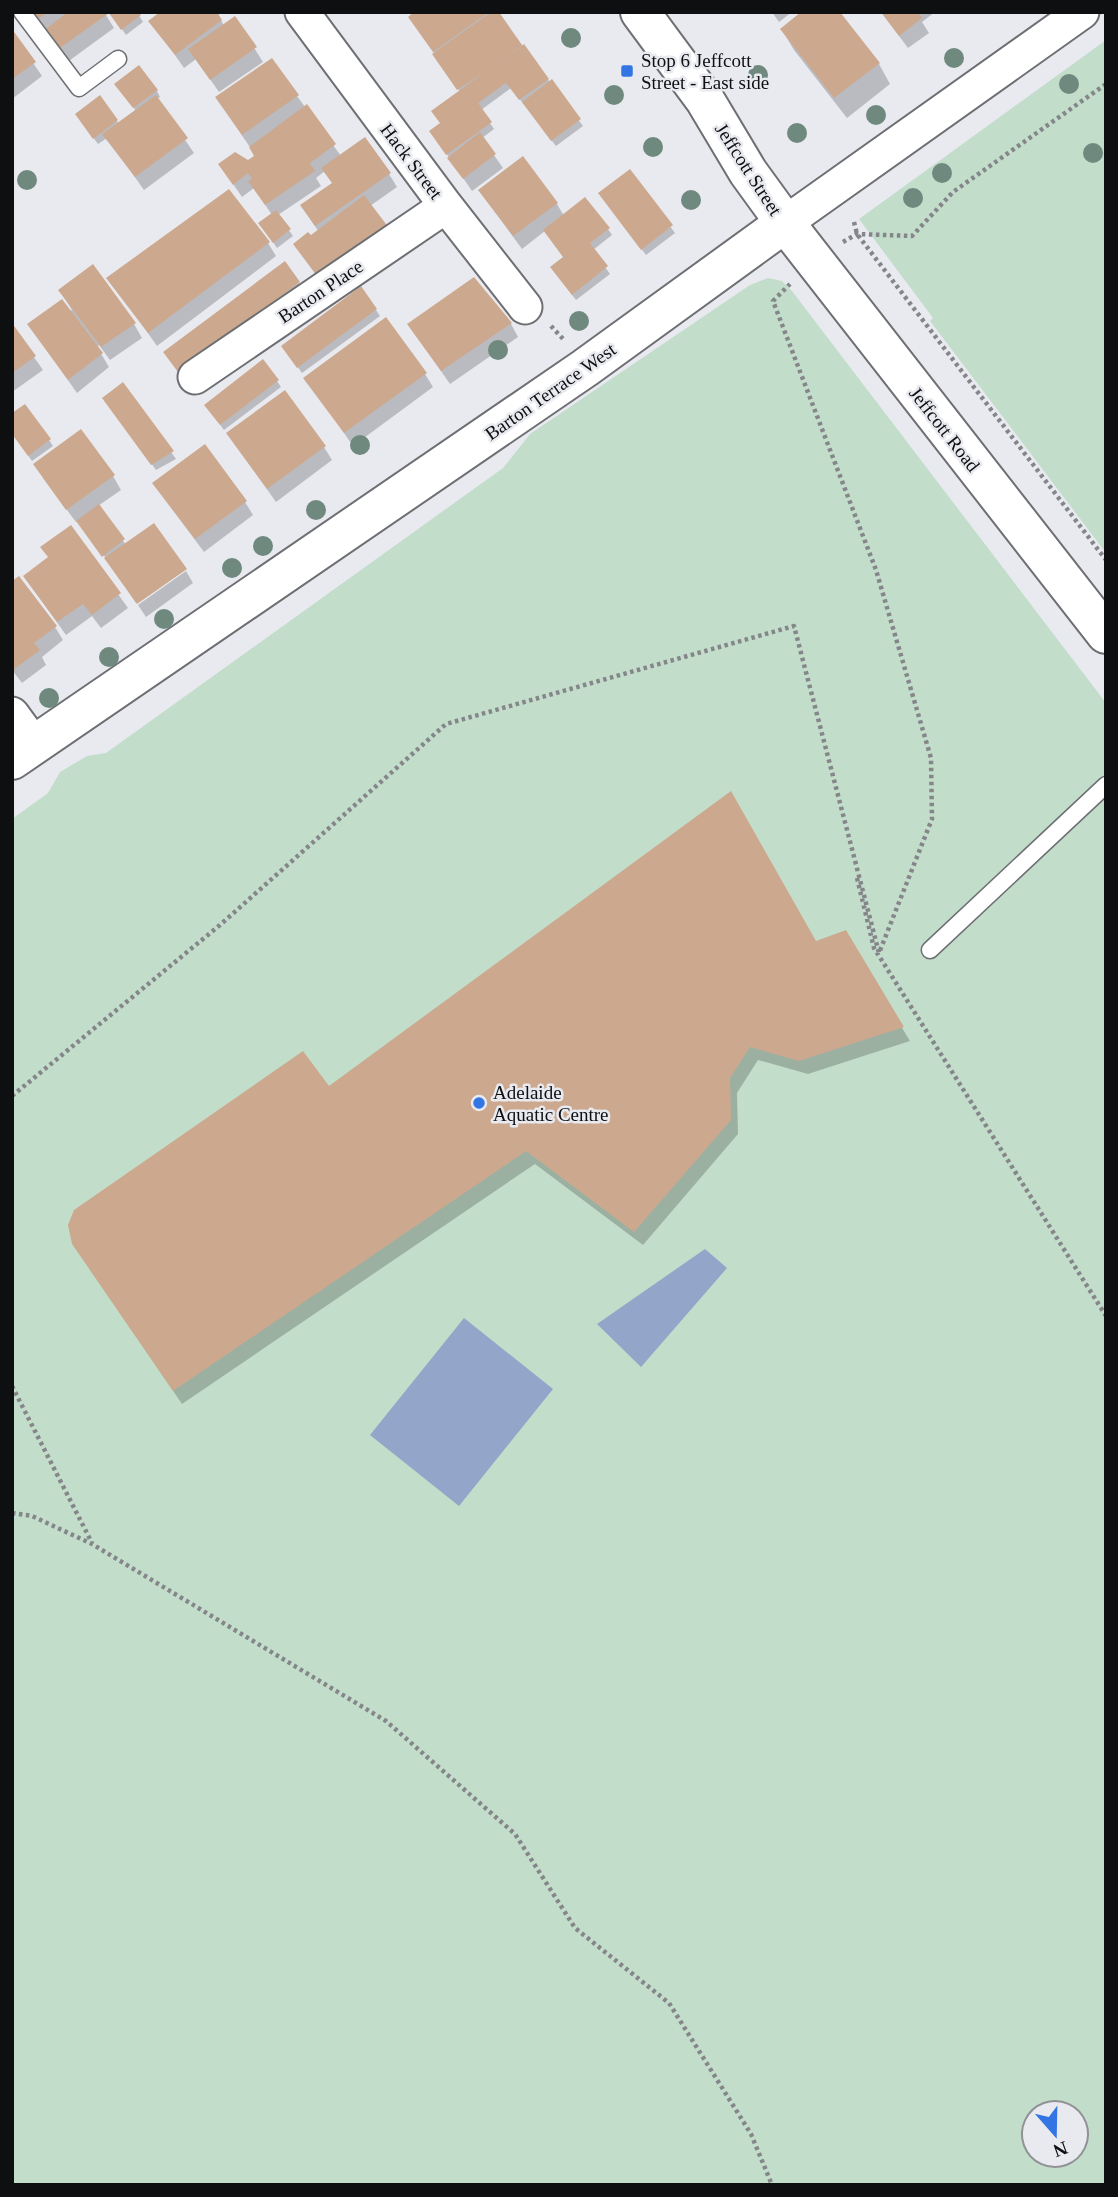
<svg xmlns="http://www.w3.org/2000/svg" width="1118" height="2197" font-family="'Times New Roman',serif">
  <style>
    .green { fill: #c3ddcb; fill-rule: evenodd }
    .water { fill: #93a5c8 }
    .shadow { fill: #0003 }
    .building { fill: #cca98e }
    .lines { fill: none; stroke-linecap: round; stroke-linejoin: round }
    .service-casing { stroke: #6d6f73; stroke-width: 19 }
    .minor-casing { stroke: #6d6f73; stroke-width: 37 }
    .tertiary-casing { stroke: #6d6f73; stroke-width: 42 }
    .secondary-casing { stroke: #6d6f73; stroke-width: 42 }
    .path { stroke: #85868a; stroke-width: 4.5; stroke-dasharray: 3.5 3.5; stroke-linecap: butt }
    .service { stroke: #fff; stroke-width: 16 }
    .minor { stroke: #fff; stroke-width: 33 }
    .tertiary { stroke: #fff; stroke-width: 38 }
    .secondary { stroke: #fff; stroke-width: 38 }
    .tree { fill: #6f897e }
    .poi-dot { fill: #3375e3; stroke: #e9eaf0; stroke-width: 2.5 }
    .labels { text-anchor: middle; stroke-width: 5; stroke-linejoin: round; paint-order: stroke }
    .poi-label { font-size: 19px; fill: #0e0f10; stroke: #e9eaf0; text-anchor: start }
    .street-label { font-size: 19px; fill: #0e0f10; stroke: #e9eaf0 }
  </style>
  <rect width="100%" height="100%" fill="#e9eaf0"/>
  <path class="green" d="M1106 40V553L930 321 933 318 859 219Z
    M768 278 782 281 792 291 1106 703V2185H12V819L48 793 60 772 87 756 106 753 503 468 530 434 750 285ZM1034 2113H1076V2155H1034Z"/>
  <path class="water" d="M705 1249 727 1268 641 1367 597 1324Z
    M464 1318 553 1389 459 1506 370 1435Z"/>
  <path class="shadow" d="M33 12H104L114 28 66 63Z
    M137 12 143 22 126 35 115 19Z
    M417 12H497L583 126 556 146 511 88 481 110 494 129 482 138 503 168 472 191 435 137 460 92 414 23Z
    M772 12H792L779 22Z
    M881 12H935L922 22 929 33 908 48Z
    M235 18 263 62 219 92 196 59 184 68 151 21 221 20 224 26Z
    M782 30 879 64 890 84 847 118 794 50Z
    M12 32 42 76 12 99Z
    M120 90 157 91 160 97 157 99 194 153 144 190 107 138 98 144 81 121 100 98 119 124 136 111Z
    M297 96 341 156 389 174 397 187 370 206 329 293 295 244 319 232 310 219 333 184 325 171 316 178 321 186 278 215 293 236 277 248 264 229 272 215 254 188 242 197 220 165 249 162 256 156 226 112Z
    M629 171 675 233 646 255 604 199Z
    M480 191 557 204 564 216 608 229 612 235 593 250 610 274 576 300 556 274 564 258 545 231 522 249Z
    M268 243 276 256 157 346 109 278Z
    M299 283 302 289 183 377 169 358Z
    M60 291 134 324 142 338 110 360 99 345 97 347 109 367 77 393 29 325 72 310Z
    M376 310 380 316 302 373 287 352Z
    M511 324 518 337 450 384 409 325Z
    M12 326 43 370 12 392Z
    M425 374 433 387 353 446 306 378Z
    M277 381 281 387 224 430 210 411Z
    M123 384 176 459 156 470 108 404Z
    M12 433 49 440 53 446 32 461Z
    M237 447H324L332 460 276 502Z
    M113 476 121 490 98 506 126 545 184 568 136 603 108 561 78 521 76 522 43 478Z
    M163 497 245 502 253 515 204 552Z
    M70 527 128 608 101 628 92 616 66 635 25 577 49 559Z
    M186 571 193 583 146 617 138 605Z
    M12 583 55 627 63 640 42 657 46 665 22 683 12 670Z
    M845 933 910 1041 808 1074 758 1060 737 1093 738 1134 643 1245 535 1164 182 1404 73 1244 329 1088 815 944Z"/>
  <path class="building" d="M33 12H48L38 19Z
    M68 12H139L141 15 121 30 109 13 57 50 43 31Z
    M160 12H217L222 20 175 55 148 21Z
    M414 12H489L433 52 408 17Z
    M491 12H499L522 45 492 67 524 44 549 79 519 100 506 83 478 103 492 122 446 155 429 131 440 123 431 111 485 72 457 90 432 54Z
    M801 12H840L880 63 834 98 780 29Z
    M881 12H918L922 18 899 36Z
    M235 16 257 47 210 80 188 49Z
    M12 29 36 62 12 79Z
    M272 58 299 95 242 135 215 97Z
    M139 65 158 90 133 108 114 84Z
    M552 79 581 119 551 141 522 102Z
    M100 95 118 120 93 139 75 114Z
    M156 95 188 138 135 177 102 134Z
    M307 104 336 144 310 163 315 171 265 205 248 181 252 179 248 173 233 185 218 164 235 152 248 160 254 156 249 147Z
    M480 132 496 154 463 179 447 158Z
    M365 137 391 173 315 226 300 205 332 183 321 168Z
    M523 156 558 203 513 236 478 190Z
    M630 169 673 225 641 250 598 193Z
    M229 189 270 242 148 333 106 278Z
    M364 195 389 228 320 280 293 244 308 232 311 235Z
    M585 197 610 228 590 243 608 266 572 295 550 267 563 257 543 230Z
    M276 210 291 229 273 243 258 223Z
    M285 261 300 282 178 372 163 352Z
    M93 264 136 323 101 347 58 290Z
    M474 277 512 323 441 371 407 324Z
    M361 286 377 309 297 368 281 346Z
    M62 299 103 353 68 380 27 324Z
    M386 317 427 373 344 433 303 378Z
    M12 323 36 356 12 373Z
    M263 359 279 380 220 425 204 405Z
    M123 382 174 451 151 465 102 398Z
    M285 390 326 446 267 489 226 433Z
    M25 404 51 439 28 456 12 434V413Z
    M81 429 115 475 66 510 33 464Z
    M205 444 247 501 195 539 152 483Z
    M99 504 125 539 102 557 76 521Z
    M154 523 187 569 137 604 104 558Z
    M71 525 121 593 92 615 83 604 57 622 23 576 48 557 40 547Z
    M19 576 57 626 34 643 40 650 13 670 12 581Z
    M731 791 816 941 846 930 904 1027 799 1061 750 1047 730 1078 731 1120 634 1232 526 1151 173 1391 72 1244 68 1225 74 1210 303 1051 329 1086Z"/>
  <g class="lines">
    <defs>
      <path id="service" d="M22 12 79 88 118 59
        M930 950 1106 785"/>
      <path id="minor" d="M302 12 446 206 525 307
        M785 223 1082 12
        M195 377 446 206
        M12 714 34 744"/>
      <path id="tertiary" d="M12 760 585 368 785 223"/>
      <path id="secondary" d="M640 12 705 100 748 172 785 223 1106 634"/>
    </defs>
    <use href="#service" class="service-casing"/>
    <use href="#minor" class="minor-casing"/>
    <use href="#tertiary" class="tertiary-casing"/>
    <use href="#secondary" class="secondary-casing"/>
    <path class="path" d="M854 222 857 234 1106 560
      M843 242 857 234 912 236 953 192 1106 84
      M551 326 564 340
      M857 878 874 948 1106 1316
      M12 1096 220 925 446 724 794 626 879 953 932 819 931 758 876 570 773 301 790 284
      M12 1386 92 1543
      M12 1513 32 1516 92 1544 386 1721 515 1834 575 1928 669 2003 751 2134 772 2185"/>
    <use href="#service" class="service"/>
    <use href="#minor" class="minor"/>
    <use href="#tertiary" class="tertiary"/>
    <use href="#secondary" class="secondary"/>
  </g>
  <g class="tree">
    <circle cx="571" cy="38" r="10"/>
    <circle cx="954" cy="58" r="10"/>
    <circle cx="758" cy="75" r="10"/>
    <circle cx="1069" cy="84" r="10"/>
    <circle cx="614" cy="95" r="10"/>
    <circle cx="876" cy="115" r="10"/>
    <circle cx="797" cy="133" r="10"/>
    <circle cx="653" cy="147" r="10"/>
    <circle cx="1093" cy="153" r="10"/>
    <circle cx="942" cy="173" r="10"/>
    <circle cx="27" cy="180" r="10"/>
    <circle cx="913" cy="198" r="10"/>
    <circle cx="691" cy="200" r="10"/>
    <circle cx="579" cy="321" r="10"/>
    <circle cx="498" cy="350" r="10"/>
    <circle cx="360" cy="445" r="10"/>
    <circle cx="316" cy="510" r="10"/>
    <circle cx="263" cy="546" r="10"/>
    <circle cx="232" cy="568" r="10"/>
    <circle cx="164" cy="619" r="10"/>
    <circle cx="109" cy="657" r="10"/>
    <circle cx="49" cy="698" r="10"/>
  </g>
  <g class="poi-dot">
    <rect x="620" y="64" width="14" height="14" rx="3.5"/>
    <circle cx="479" cy="1103" r="7"/>
  </g>
  <g class="labels">
    <g class="poi-label">
      <text x="641" y="67">Stop 6 Jeffcott<tspan x="641" dy="22">Street - East side</tspan></text>
      <text x="493" y="1099">Adelaide<tspan x="493" dy="22">Aquatic Centre</tspan></text>
    </g>
    <g class="street-label">
      <text transform="translate(412 161) rotate(53)" y="7">Hack Street</text>
      <text transform="translate(749 169) rotate(57)" y="7">Jeffcott Street</text>
      <text transform="translate(320 291) rotate(-34)" y="7">Barton Place</text>
      <text transform="translate(550 391) rotate(-35)" y="7">Barton Terrace West</text>
      <text transform="translate(945 429) rotate(52)" y="7">Jeffcott Road</text>
    </g>
  </g>
  <rect width="1118" height="2197" fill="none" stroke="#0e0f10" stroke-width="28"/>
  <g transform="translate(1055 2134) rotate(160)"><circle r="33" fill="#e9eaf0" stroke="#919296" stroke-width="2"/>
  <path d="M0-5L12 26L0 18L-12 26Z" fill="#3375e3"/>
  <text y="-10" font-size="19" font-weight="bold" text-anchor="middle" fill="#0e0f10">N</text>
  </g>
</svg>
